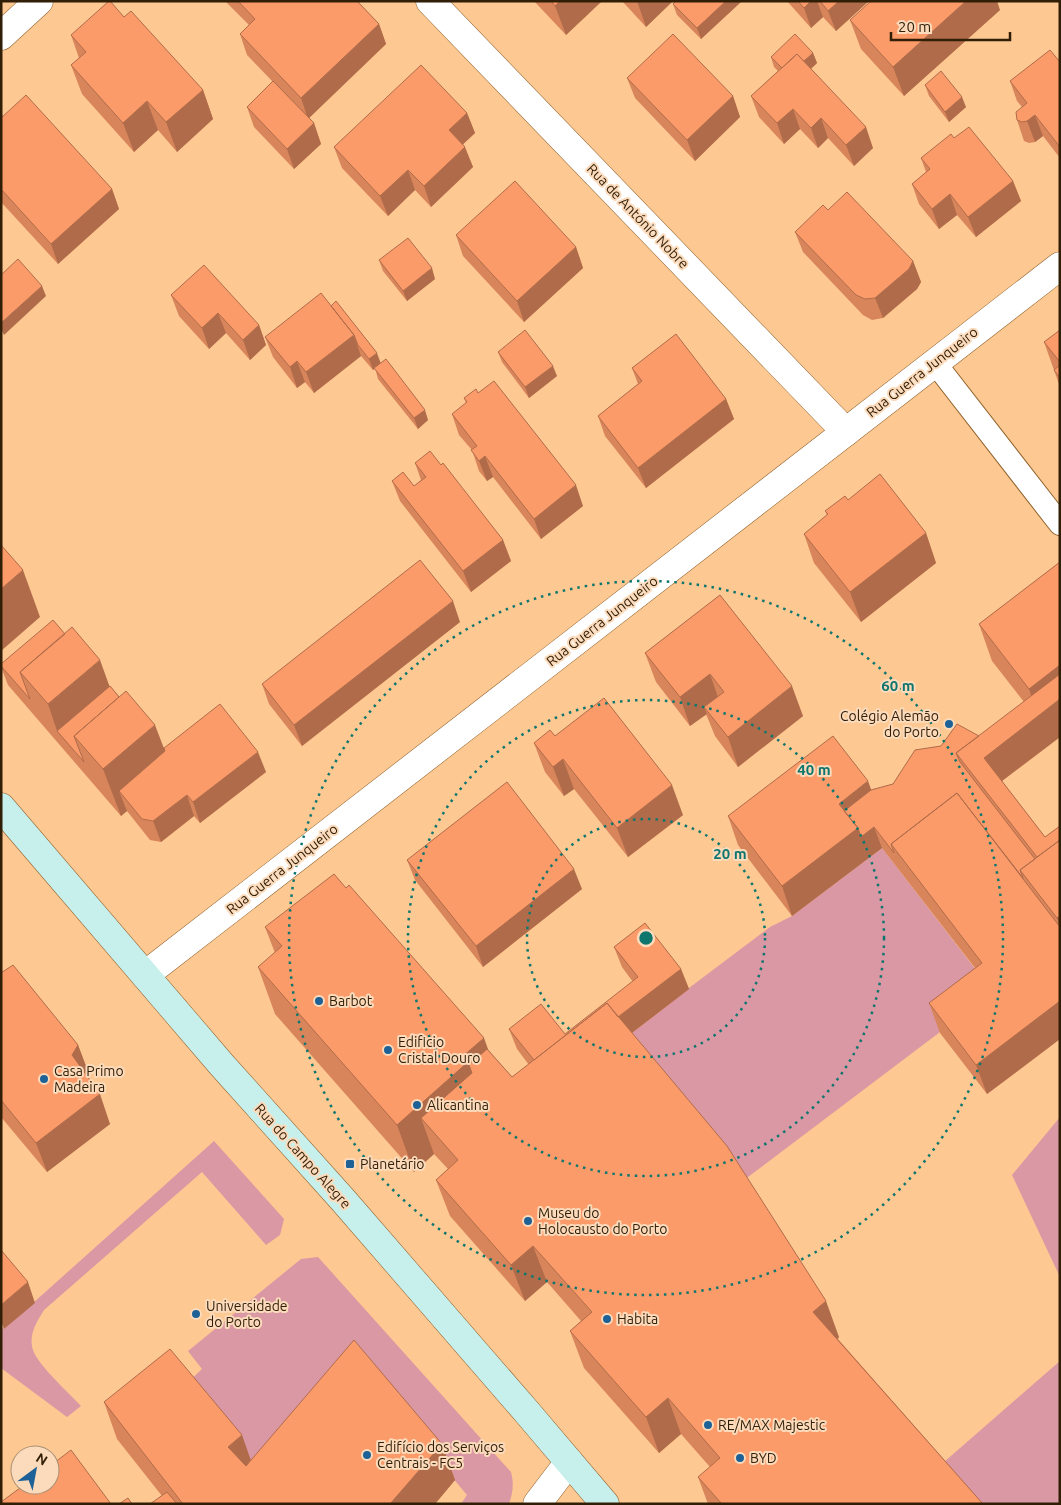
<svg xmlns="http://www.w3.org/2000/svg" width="1061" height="1505" font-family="Ubuntu,sans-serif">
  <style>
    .green { fill: #da97a4 }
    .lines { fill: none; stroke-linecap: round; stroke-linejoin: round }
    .service-casing { stroke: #91622d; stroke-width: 24 }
    .minor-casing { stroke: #91622d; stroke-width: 29 }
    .tertiary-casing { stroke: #91622d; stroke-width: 29 }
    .secondary-casing { stroke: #91622d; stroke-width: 29 }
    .service { stroke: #fff; stroke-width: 22 }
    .minor { stroke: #fff; stroke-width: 28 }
    .tertiary { stroke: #fff; stroke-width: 28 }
    .secondary { stroke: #c7f0ec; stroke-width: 28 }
    .wall { fill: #d9855b }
    .shaded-wall { fill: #b06c4a }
    .building { fill: #fc9b6a; stroke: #b06c4a }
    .ring { fill: none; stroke: #0f766e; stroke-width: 2.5; stroke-dasharray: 2.5 5 }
    .poi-dot { fill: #1e6196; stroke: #fbdbbb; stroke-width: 2 }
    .labels { text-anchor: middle; stroke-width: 4; stroke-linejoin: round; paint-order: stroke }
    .street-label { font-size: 14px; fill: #311e07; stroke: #fbdbbb }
    .poi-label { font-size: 14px; fill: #311e07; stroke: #fbdbbb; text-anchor: start }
    .centre { fill: #0f766e; stroke: #fbdbbb; stroke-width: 2.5 }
    .ring-label { font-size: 15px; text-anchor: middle; font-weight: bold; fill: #0f766e; stroke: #fbdbbb; stroke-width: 4; stroke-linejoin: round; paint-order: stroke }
  </style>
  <rect width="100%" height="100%" fill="#fdc892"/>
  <path class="green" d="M882 848 993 992 740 1183 620 1040 770 927 792 916Z
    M1060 1117V1277L1012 1175Z
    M214 1141 284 1219 280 1235 266 1245 202 1172 44 1310C37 1321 28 1335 33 1350 37 1364 70 1394 81 1406L67 1417 1 1368V1326L4 1329Z
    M318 1257 511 1472C514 1484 513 1492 509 1504H461L467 1495 368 1377 259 1503 184 1386 202 1369 188 1351 301 1259Z
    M1060 1361V1504H967L936 1469Z"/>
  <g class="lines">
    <defs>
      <path id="service" d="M935 363 1060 524"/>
      <path id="minor" d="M430 1 846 432
        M1 36 39 1"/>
      <path id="tertiary" d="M145 975 1060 266
        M537 1504 569 1462"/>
      <path id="secondary" d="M1 807 221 1064 343 1200 526 1411 605 1504"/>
    </defs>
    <use href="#service" class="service-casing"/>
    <use href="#minor" class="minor-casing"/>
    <use href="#tertiary" class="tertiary-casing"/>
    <use href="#secondary" class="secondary-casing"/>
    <use href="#service" class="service"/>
    <use href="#minor" class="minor"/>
    <use href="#tertiary" class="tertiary"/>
    <use href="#secondary" class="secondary"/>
  </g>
  <path class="wall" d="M225 1H357L379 24 386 44 309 118 314 123 321 144 294 169 254 127 247 107 273 82 247 55 240 34 249 25Z
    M534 1H602L566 35Z
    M622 1H673L646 27Z
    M742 1 701 39 677 15 673 4Z
    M787 1H869L836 31 823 17 811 28Z
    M1000 10 904 96 861 49 850 20Z
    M124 17 203 90 213 119 177 152 158 130 134 152 82 94 71 65 79 58 71 35Z
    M813 53 817 63 811 69 873 148 854 166 828 138 818 148 800 129 784 144 759 117 751 96 778 71 774 67 771 57Z
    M1060 62V158L1043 136 1035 142 1029 143 1024 141 1017 120 1022 107 1017 101 1010 81Z
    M627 78 733 96 740 117 695 161 635 98Z
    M925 85 966 107 949 122 929 96Z
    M467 113 475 133 463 144 473 167 431 207 415 190 388 216 342 168 334 147Z
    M1 118 112 189 119 209 58 264 1 202Z
    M954 138 1013 181 1021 201 976 237 957 215 939 229 919 204 912 184 926 172 921 158Z
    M828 210 913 261 921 282 917 289 883 318 872 320 863 315 803 252 795 232Z
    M456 235 576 247 583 268 524 322 463 256Z
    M379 260 435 279 407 301 383 271Z
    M171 295 259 325 266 345 250 360 226 333 209 349 179 316Z
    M331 306 428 420 418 429 378 379 375 368 373 370 361 356 314 393 305 382 297 388 273 357 265 337Z
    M1060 330V387L1044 342Z
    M498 352 557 376 529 398 502 362Z
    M632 368 726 399 734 419 646 488 605 436 598 416 638 384Z
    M478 393 583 506 541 539 493 477 487 481 479 471 472 450 459 435 452 414 466 403 464 398Z
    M415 463 441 465 503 540 511 561 471 592 400 501 392 481 414 486 421 480Z
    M848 500 926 533 936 563 861 622 814 563 804 534 827 515 825 511Z
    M1060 562V737L1002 781 1045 837 1060 826V1039L987 1094 940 1033 929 1003 975 968 882 848 792 916 738 845 728 816 871 790 893 784 941 746 979 736 1024 702 992 661 979 624Z
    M720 595 803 716 738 767 715 736 706 714 690 726 656 682 645 653Z
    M460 622 302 746 269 704 262 684Z
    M1 664 110 686 164 748 266 772 200 823 194 816 161 842 150 840 127 811 121 816 8 685 1 667Z
    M555 736 683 815 628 857 574 789 564 796 545 772 534 743Z
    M407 860 582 889 483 967 415 880Z
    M346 888 512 1077 529 1065 517 1049 509 1029 565 1034 633 982 622 967 614 947 681 969 689 989 632 1033 839 1337 838 1339 983 1504H708L698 1477 710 1467 681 1434 659 1453 584 1368 570 1331 581 1321 547 1282 525 1301 450 1216 436 1180 448 1169 434 1154 414 1172 275 1014 258 967 275 953 265 927Z
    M1 973 78 1045 89 1074 87 1077 110 1124 47 1172 1 1117Z
    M104 1402 251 1460 442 1444 455 1480 435 1504H150L162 1496 117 1439Z"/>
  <path class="shaded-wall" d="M560 1H602L566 35 555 6Z
    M637 1H673L646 27Z
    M726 1H742L701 39 697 28Z
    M811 1H817L823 17 811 28 804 8Z
    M839 1H869L836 31 828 11Z
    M966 1H997L1000 10 904 96 893 67Z
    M379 24 386 44 308 119 301 98Z
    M813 53 817 63 792 86 788 75Z
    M203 90 213 119 177 152 166 122Z
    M733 96 740 117 695 161 687 140Z
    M962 97 966 107 949 122 945 112Z
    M147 101 158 130 134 152 123 123Z
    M793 109 800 129 784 144 777 123Z
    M467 113 475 133 457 150 449 130Z
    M1035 115 1043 136 1035 142 1027 121Z
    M821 118 828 138 818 148 811 128Z
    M314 123 321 144 294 169 287 149Z
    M866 127 873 148 854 166 846 145Z
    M465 147 473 167 431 207 424 186Z
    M408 170 415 190 388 216 380 196Z
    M1013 181 1021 201 976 237 968 217Z
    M112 189 119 209 58 264 51 244Z
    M950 194 957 215 939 229 932 209Z
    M576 247 583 268 524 322 517 301Z
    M913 261 921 282 917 289 883 318 875 298Z
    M432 268 435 279 407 301 403 291Z
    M42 286 46 296 4 335 1 328V323Z
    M218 313 226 333 209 349 202 328Z
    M259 325 266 345 250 360 243 340Z
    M354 335 361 356 314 393 306 372Z
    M377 353 381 364 373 370 369 359Z
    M297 361 305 382 297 388 290 367Z
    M553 366 557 376 529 398 525 387Z
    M726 399 734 419 646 488 638 468Z
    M425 410 428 420 418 429 414 418Z
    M485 456 493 477 487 481 479 461Z
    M576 485 583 506 541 539 534 519Z
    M926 533 936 563 861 622 850 592Z
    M503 540 511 561 471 592 463 571Z
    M23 570 40 617 1 651V589Z
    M453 601 460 622 302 746 294 725Z
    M100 660 117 707 74 736 57 731 48 704Z
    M1060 665V737L994 787 962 760 1038 716 1029 689Z
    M710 674 720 703 704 707 707 714 690 726 680 697Z
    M792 686 803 716 738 767 728 737Z
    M155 725 173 772 119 791 127 811 121 816 103 769Z
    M258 752 266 772 200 823 193 802Z
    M563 759 574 789 564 796 553 767Z
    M868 781 879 811 855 829 839 804Z
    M672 785 683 815 628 857 617 828Z
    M187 795 194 816 161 842 153 821Z
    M874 827 882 848 792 916 782 886 858 828Z
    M574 869 582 889 483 967 476 946Z
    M1060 916V927L1057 918Z
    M681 969 689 989 552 1094 544 1073Z
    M1060 1001V1039L987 1094 976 1065Z
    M484 1038 501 1085 421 1118 434 1154 414 1172 397 1125 462 1057Z
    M78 1045 89 1074 83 1084 72 1055Z
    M100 1094 110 1124 47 1172 36 1143Z
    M533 1246 547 1282 525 1301 511 1265Z
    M28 1282 35 1303 4 1329 1 1321V1305Z
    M826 1301 839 1337 827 1348 813 1312Z
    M668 1398 681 1434 659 1453 646 1417Z
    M242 1435 255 1472 241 1484 228 1447Z
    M442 1444 455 1480 435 1504H390Z"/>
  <path class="building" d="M109 1H110L124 17 131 11 203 90 166 122 147 101 123 123 71 65 86 52 71 35Z
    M238 1H357L379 24 301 98 240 34 255 19Z
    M551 1H560L555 6Z
    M676 1H726L697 28 673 4Z
    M798 1H811L804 8Z
    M820 1H839L828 11Z
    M871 1H966L893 67 850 20Z
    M673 34 733 96 687 140 627 78Z
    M795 34 813 53 804 61 797 54 782 68 771 57Z
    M1050 50 1060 62V147L1035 115 1027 121 1022 122 1017 120 1016 112 1027 103 1010 81Z
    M797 54 866 127 846 145 821 118 811 128 793 109 777 123 751 96Z
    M421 65 467 113 449 130 465 147 424 186 408 170 380 196 334 147Z
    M941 71 962 97 945 112 925 85Z
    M273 81 314 123 287 149 247 107Z
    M26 95 112 189 51 244 1 189V118Z
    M969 127 1013 181 968 217 950 194 932 209 912 184 930 169 921 158 951 134 954 138Z
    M515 181 576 247 517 301 456 235Z
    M847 192 913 261 909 269 875 298 865 299 856 295 795 232 823 205 828 210Z
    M408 238 432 268 403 291 379 260Z
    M18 259 42 286 1 323V275Z
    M204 265 259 325 243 340 218 313 202 328 171 295Z
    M321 293 354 335 306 372 297 361 290 367 265 337Z
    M336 301 377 353 369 359 358 345 354 335 331 306Z
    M525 330 553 366 525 387 498 352Z
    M1060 330V362L1044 342Z
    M676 334 726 399 638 468 598 416 642 381 632 368Z
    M386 359 425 410 414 418 374 368Z
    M1060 365V378L1054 370Z
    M494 381 576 485 534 519 485 456 479 461 471 450 477 446 452 414 467 402 464 398 476 389 478 393Z
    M430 451 441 465 443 463 503 540 463 571 392 481 403 472 414 486 426 477 415 463Z
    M880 474 926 533 850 592 804 534 828 514 825 511 845 496 848 500Z
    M1 545 23 570 1 589Z
    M420 560 453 601 294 725 262 684Z
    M1060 562V665L1029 689 979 624Z
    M720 595 792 686 728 737 704 707 724 692 710 674 680 697 645 653Z
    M53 620 65 634 20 672 30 699 1 666V664Z
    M72 627 100 660 48 704 20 672Z
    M1060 674V699L984 758 1045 837 1060 826V840L1037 857 956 753Z
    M110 686 119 697 74 736 84 762 57 731Z
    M126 691 155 725 103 769 74 736Z
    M604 698 672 785 617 828 563 759 553 767 534 743 550 730 555 736Z
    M220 704 258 752 193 802 187 795 153 821 142 819 119 791 165 751 164 748Z
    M957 724 979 736 956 753 960 762 1035 859 1020 870 1023 878 957 793 891 844 894 853 874 827 861 837 858 828 844 811 871 790 893 784 915 750 941 746Z
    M833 736 868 781 839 804 858 828 782 886 728 816Z
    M507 782 574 869 476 946 407 860Z
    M957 793 1060 927V1001L976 1065 929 1003 982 963 891 844Z
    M1060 840V916L1057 918 1020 870Z
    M334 874 346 888 349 885 484 1038 462 1057 468 1062 397 1125 258 967 282 946 265 927Z
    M645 923 681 969 618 1017 607 1003 534 1060 509 1029 541 1004 565 1034 638 977 614 947Z
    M13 965 78 1045 72 1055 100 1094 36 1143 1 1100V973Z
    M607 1003 727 1146 826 1301 813 1312 983 1504H722L698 1477 720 1458 668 1398 646 1417 570 1331 592 1312 533 1246 511 1265 436 1180 458 1160 421 1118 472 1073 469 1065 487 1049 512 1077Z
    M1 1250 28 1282 1 1305Z
    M354 1340 442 1444 390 1504H183L104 1402 170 1349 242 1435 228 1447 246 1466Z
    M71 1450 111 1504H1V1502L24 1485H50V1466Z
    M167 1492 177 1504H150Z
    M128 1498 132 1504H119Z"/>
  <g class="ring">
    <circle cx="646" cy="938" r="119"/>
    <circle cx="646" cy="938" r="238"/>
    <circle cx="646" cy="938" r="357"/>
  </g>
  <g class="poi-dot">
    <circle cx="949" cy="724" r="5"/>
    <circle cx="319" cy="1001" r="5"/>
    <circle cx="388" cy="1050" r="5"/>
    <circle cx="44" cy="1079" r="5"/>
    <circle cx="417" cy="1105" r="5"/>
    <rect x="345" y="1159" width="10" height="10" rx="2.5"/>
    <circle cx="528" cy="1221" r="5"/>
    <circle cx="196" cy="1314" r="5"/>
    <circle cx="607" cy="1319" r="5"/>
    <circle cx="708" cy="1425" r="5"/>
    <circle cx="367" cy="1455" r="5"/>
    <circle cx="740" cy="1458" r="5"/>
  </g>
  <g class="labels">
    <g class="street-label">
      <text transform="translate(638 216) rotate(46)" y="5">Rua de António Nobre</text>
      <text transform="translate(922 372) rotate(-38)" y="5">Rua Guerra Junqueiro</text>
      <text transform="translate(602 621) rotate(-38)" y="5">Rua Guerra Junqueiro</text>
      <text transform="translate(282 869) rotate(-38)" y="5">Rua Guerra Junqueiro</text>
      <text transform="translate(303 1156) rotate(48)" y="5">Rua do Campo Alegre</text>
    </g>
    <g class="poi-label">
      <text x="939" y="721" text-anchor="end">Colégio Alemão<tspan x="939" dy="16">do Porto</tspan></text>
      <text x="329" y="1006">Barbot</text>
      <text x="398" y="1047">Edificio<tspan x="398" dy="16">Cristal Douro</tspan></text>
      <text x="54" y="1076">Casa Primo<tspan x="54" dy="16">Madeira</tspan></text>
      <text x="427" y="1110">Alicantina</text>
      <text x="360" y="1169">Planetário</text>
      <text x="538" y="1218">Museu do<tspan x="538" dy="16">Holocausto do Porto</tspan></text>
      <text x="206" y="1311">Universidade<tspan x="206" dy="16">do Porto</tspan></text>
      <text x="617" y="1324">Habita</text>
      <text x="718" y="1430">RE/MAX Majestic</text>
      <text x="377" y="1452">Edifício dos Serviços<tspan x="377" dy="16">Centrais - FC5</tspan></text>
      <text x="750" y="1463">BYD</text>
    </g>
  </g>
  <circle cx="646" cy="938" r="8" class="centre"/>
  <g class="ring-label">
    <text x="898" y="691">60 m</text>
    <text x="814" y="775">40 m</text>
    <text x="730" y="859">20 m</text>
  </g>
  <rect width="1061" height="1505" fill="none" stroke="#311e07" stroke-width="5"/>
  <g transform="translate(35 1470) rotate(32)"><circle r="24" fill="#fbdbbb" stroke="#aa8f73"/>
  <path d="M0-4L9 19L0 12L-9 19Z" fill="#1e6196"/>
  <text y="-8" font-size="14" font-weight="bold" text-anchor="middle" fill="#311e07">N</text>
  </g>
  <path d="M891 32v8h119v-8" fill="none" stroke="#311e07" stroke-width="2.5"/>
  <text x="898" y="32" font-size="15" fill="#311e07" stroke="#fbdbbb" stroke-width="4" paint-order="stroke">20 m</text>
</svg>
